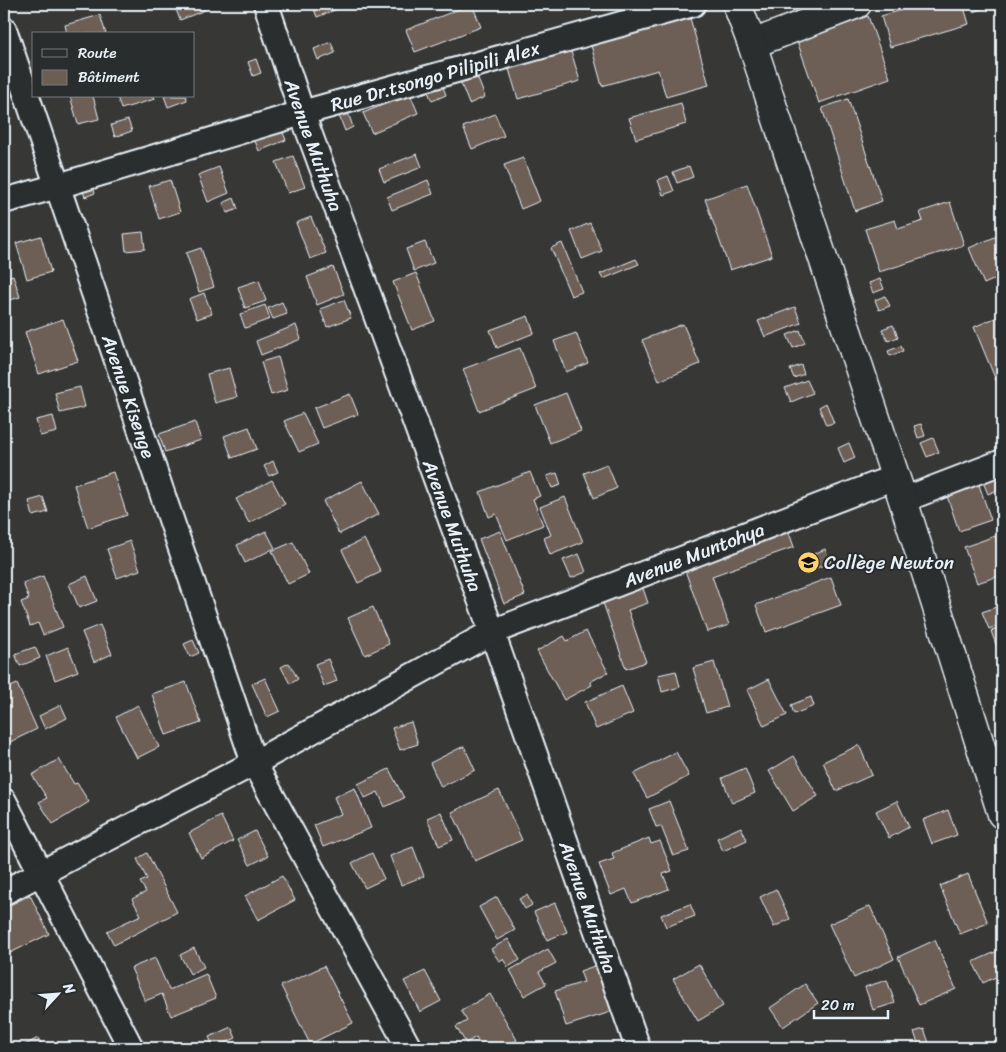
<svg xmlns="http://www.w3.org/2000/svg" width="1006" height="1052" font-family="Sriracha,sans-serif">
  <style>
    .building { fill: #6d5e54; stroke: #e8f1f8 }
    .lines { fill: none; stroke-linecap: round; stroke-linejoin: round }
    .street-casing { stroke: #e8f1f8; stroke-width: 28 }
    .secondary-casing { stroke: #e8f1f8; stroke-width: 31 }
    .primary-casing { stroke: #e8f1f8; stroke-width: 31 }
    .street { stroke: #2a2d2e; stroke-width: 24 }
    .secondary { stroke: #2a2d2e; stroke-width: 28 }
    .primary { stroke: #2a2d2e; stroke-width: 28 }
    .labels { text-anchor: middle; stroke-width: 4; stroke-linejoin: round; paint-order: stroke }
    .street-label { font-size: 19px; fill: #e8f1f8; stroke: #2a2d2e }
    .poi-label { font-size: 19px; fill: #e8f1f8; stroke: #2a2d2e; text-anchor: start }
  </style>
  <rect width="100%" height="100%" fill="#373736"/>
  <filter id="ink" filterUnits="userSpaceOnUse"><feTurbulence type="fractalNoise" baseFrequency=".02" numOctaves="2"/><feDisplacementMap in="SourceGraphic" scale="10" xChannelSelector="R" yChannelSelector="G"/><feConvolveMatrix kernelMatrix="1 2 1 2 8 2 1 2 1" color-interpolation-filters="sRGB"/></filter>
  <g filter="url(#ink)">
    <path class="building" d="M174 4H203L205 10 180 20Z
      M312 4H350L317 17Z
      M472 4 481 27 415 52 406 30Z
      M923 4H963L969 24 890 47 881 16Z
      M970 4H994L973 12Z
      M100 15 106 34H67L65 25Z
      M868 16 890 78 819 103 797 41Z
      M690 18 709 85 666 97 658 70 602 86 591 45Z
      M331 42 335 53 318 60 314 49Z
      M570 48 580 81 518 99 508 66Z
      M256 59 261 73 253 76 248 62Z
      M474 69 485 97 469 104 458 76Z
      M440 79 446 95 432 101 425 85Z
      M410 94 418 113 372 133 363 113Z
      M70 96H93L99 119 78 124Z
      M117 96H154L155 99 121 109Z
      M164 96H186L187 100 168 107Z
      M848 99 882 201 855 211 822 108Z
      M681 103 686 124 636 139 629 118Z
      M345 104 353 127 345 131 336 108Z
      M495 114 504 136 472 149 463 127Z
      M128 120 132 131 115 137 111 125Z
      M280 125 286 140 259 151 253 136Z
      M4 127 9 145 4 146Z
      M417 154 422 167 384 182 379 169Z
      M293 156 305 187 288 193 276 162Z
      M523 158 540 201 521 209 504 165Z
      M689 166 693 177 677 183 673 172Z
      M219 167 229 193 208 202 198 175Z
      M668 176 674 191 663 195 658 180Z
      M170 180 180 212 159 219 149 186Z
      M428 180 433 194 392 210 387 197Z
      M91 182 95 193 85 197 81 186Z
      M747 184 772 256 730 270 705 199Z
      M234 198 238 209 227 213 223 203Z
      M950 202 964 245 879 272 865 229 895 220 898 229 923 221 920 212Z
      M311 217 326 253 310 259 296 223Z
      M590 223 602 251 582 259 571 231Z
      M143 232 145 249 126 251 124 234Z
      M1002 234V276L984 284 969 248Z
      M41 236 51 272 27 279 16 243Z
      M425 242 434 263 414 271 406 249Z
      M562 243 582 292 571 296 551 248Z
      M201 248 214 287 199 292 186 253Z
      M636 259 639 264 603 279 600 274Z
      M333 267 344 294 317 305 307 277Z
      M416 273 435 321 412 330 393 282Z
      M13 275 20 297 4 302V278Z
      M880 279 884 289 873 293 869 283Z
      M259 280 266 301 245 308 238 287Z
      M204 293 212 314 197 319 189 299Z
      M885 296 890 306 879 310 875 300Z
      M344 300 351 318 327 327 320 309Z
      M282 302 287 314 273 319 268 308Z
      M265 305 270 319 245 328 240 314Z
      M795 307 801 323 765 337 758 321Z
      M1002 315V395L974 327Z
      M528 316 534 333 497 348 490 330Z
      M63 319 78 361 39 374 25 332Z
      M683 324 700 364 659 381 642 340Z
      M296 325 301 339 261 355 256 341Z
      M893 325 898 337 888 341 882 329Z
      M800 330 805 343 793 348 787 335Z
      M576 333 588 363 566 372 554 341Z
      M901 346 903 351 890 356 888 351Z
      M520 348 536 389 479 411 463 369Z
      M278 357 288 390 271 395 261 362Z
      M801 365 804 374 794 378 790 369Z
      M229 368 237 397 215 403 207 374Z
      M807 380 813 393 791 402 785 388Z
      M80 387 85 407 60 413 55 393Z
      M566 393 581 431 550 443 535 405Z
      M350 394 358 414 322 428 314 408Z
      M826 403 834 423 826 425 819 407Z
      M303 413 318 444 299 452 284 421Z
      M53 416 57 432 40 436 36 420Z
      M195 422 201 440 165 452 159 434Z
      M921 424 925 436 918 438 914 426Z
      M249 427 257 449 232 458 224 436Z
      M933 438 939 452 927 457 921 443Z
      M849 443 855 458 844 463 838 448Z
      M273 461 278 472 269 476 264 466Z
      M607 464 617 488 594 498 584 473Z
      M1002 468V488L988 494 981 477Z
      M113 472 127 515 88 528 74 485Z
      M530 472 540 496 533 499 543 525 507 540 496 514 489 517 480 492Z
      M557 473 561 485 552 488 547 476Z
      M976 476 991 520 959 531 944 487Z
      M272 480 285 504 249 523 236 499Z
      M362 481 379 514 339 534 323 501Z
      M43 497 48 512 33 516 29 501Z
      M565 497 583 542 550 555 544 538 551 535 540 507Z
      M786 524 794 547 712 576 729 625 707 632 682 562Z
      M266 531 275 548 245 563 237 545Z
      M500 531 525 595 504 604 479 539Z
      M995 536 1002 556V575L977 583 964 547Z
      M364 539 381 572 358 583 342 550Z
      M130 541 140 570 117 578 107 549Z
      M293 542 309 574 288 584 272 551Z
      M825 549 831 562 814 569 809 556Z
      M579 554 586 572 571 578 563 560Z
      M43 576 63 627 43 635 38 623 30 626 21 602 29 599 23 583Z
      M87 576 97 601 79 608 69 584Z
      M831 577 841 605 766 632 756 605Z
      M640 580 648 603 628 610 646 662 626 669 600 594Z
      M1002 605V624L989 629 982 612Z
      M373 607 389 644 365 655 348 618Z
      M100 625 112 654 94 662 82 632Z
      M1002 627V661L991 631Z
      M586 631 608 672 590 682 592 685 564 700 537 651 564 636 567 641Z
      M193 640 199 653 190 657 184 644Z
      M35 647 40 658 20 666 15 654Z
      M68 647 78 671 55 680 46 656Z
      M328 659 337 681 324 686 315 664Z
      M714 662 727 707 706 713 693 668Z
      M289 663 298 679 290 684 281 667Z
      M676 671 680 687 662 692 658 675Z
      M265 678 280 711 267 717 252 684Z
      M769 679 787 715 764 726 747 690Z
      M186 682 201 723 166 735 152 694Z
      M17 684 37 729 10 742 4 729V690Z
      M622 686 633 713 596 729 585 702Z
      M811 697 814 706 794 714 791 705Z
      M61 705 67 718 45 729 39 716Z
      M138 705 159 747 137 758 116 717Z
      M411 722 418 744 400 750 392 728Z
      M859 745 872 775 836 791 823 762Z
      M464 746 475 770 441 787 430 763Z
      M676 752 689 776 647 798 634 774Z
      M794 756 818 796 793 811 769 771Z
      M59 759 74 784 77 783 89 802 53 824 39 802 47 798 32 775Z
      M745 768 755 793 732 803 722 778Z
      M389 769 404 798 385 807 378 792 365 798 358 784Z
      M355 788 371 828 323 847 314 825 341 814 334 797Z
      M499 790 522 840 475 861 452 812Z
      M669 801 689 851 673 856 661 826 656 827 649 809Z
      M897 801 909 827 889 838 876 811Z
      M948 810 957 835 932 844 923 820Z
      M441 812 453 840 439 846 427 818Z
      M221 816 233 841 201 858 189 833Z
      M741 827 747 840 723 851 717 838Z
      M255 831 268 856 250 865 237 840Z
      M649 838 651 844 660 841 672 871 663 874 669 889 632 903 626 889 611 895 599 864 614 859 612 853Z
      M413 847 424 876 401 885 390 856Z
      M147 853 177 912 114 945 107 931 141 915 132 899 146 892 140 882 147 879 137 859Z
      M372 853 384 879 365 888 352 863Z
      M968 874 988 923 960 934 940 886Z
      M282 876 295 900 258 920 245 896Z
      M776 889 790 919 774 927 760 897Z
      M30 895 49 934 10 953 4 940V908Z
      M527 895 532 905 525 909 519 899Z
      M497 897 515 930 497 940 479 907Z
      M555 903 567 932 547 940 534 912Z
      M690 904 695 916 666 927 661 915Z
      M870 906 894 959 854 978 829 924Z
      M508 939 520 960 508 967 503 959 499 961 491 949Z
      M935 940 956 989 919 1005 898 957Z
      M194 948 204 967 190 974 180 955Z
      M548 949 556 963 539 972 546 984 524 996 510 970Z
      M1002 949V974L983 983 973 962Z
      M155 958 169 990 206 974 216 998 171 1016 162 994 145 1001 131 968Z
      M600 964 614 1011 566 1026 555 991 584 982 580 971Z
      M699 964 723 1006 698 1021 673 979Z
      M324 966 353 1023 310 1044 281 986Z
      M425 971 441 1001 420 1012 404 981Z
      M887 980 895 1003 873 1010 865 987Z
      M805 984 818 1003 783 1027 770 1008Z
      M490 994 517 1040 503 1048H483L476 1037 466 1043 456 1027 467 1021 461 1011Z
      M231 1027 236 1038 214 1048 209 1037Z
      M924 1029 929 1043 919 1046 914 1032Z
      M38 1038 44 1048H19Z"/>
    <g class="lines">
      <defs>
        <g id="street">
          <path id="s1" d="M266 4 302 113 492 632 638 1048"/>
          <path id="s2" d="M4 29 254 763 409 1048"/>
          <path id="s3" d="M4 201 58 186 302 113 693 4"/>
          <path d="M903 500 1002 462"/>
          <path d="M4 801 131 1048"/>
          <path id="s4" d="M4 892 254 763 492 632 895 477"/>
        </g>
        <path id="secondary" d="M752 44 857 4"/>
        <path id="primary" d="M737 4 752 44 903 500 1002 814"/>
      </defs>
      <use href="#street" class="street-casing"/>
      <use href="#secondary" class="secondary-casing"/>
      <use href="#primary" class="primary-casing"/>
      <use href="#street" class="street"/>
      <use href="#secondary" class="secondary"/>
      <use href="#primary" class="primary"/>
    </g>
  </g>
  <defs>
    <symbol id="school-disc" viewBox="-11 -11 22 22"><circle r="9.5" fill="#ffd166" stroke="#2a2d2e"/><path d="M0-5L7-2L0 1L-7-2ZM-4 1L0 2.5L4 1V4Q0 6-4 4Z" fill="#111"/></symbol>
  </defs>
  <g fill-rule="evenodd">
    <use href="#school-disc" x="796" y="550" width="25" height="25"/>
  </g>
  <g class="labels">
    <g class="street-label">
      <text dy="7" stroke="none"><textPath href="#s3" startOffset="449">Rue Dr.tsongo Pilipili Alex</textPath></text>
      <text dy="7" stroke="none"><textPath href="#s1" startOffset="149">Avenue Muthuha</textPath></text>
      <text dy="7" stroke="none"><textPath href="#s2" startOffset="388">Avenue Kisenge</textPath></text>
      <text dy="7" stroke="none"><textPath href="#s1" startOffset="554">Avenue Muthuha</textPath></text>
      <text dy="7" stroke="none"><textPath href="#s4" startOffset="769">Avenue Muntohya</textPath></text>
      <text dy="7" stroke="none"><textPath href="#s1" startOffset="959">Avenue Muthuha</textPath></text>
    </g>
    <g class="poi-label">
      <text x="824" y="569">Collège Newton</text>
    </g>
  </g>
  <rect width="1006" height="1052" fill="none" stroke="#2a2d2e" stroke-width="20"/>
  <rect x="10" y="10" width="986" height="1032" fill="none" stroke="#e8f1f8" stroke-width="2" filter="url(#ink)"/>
  <rect x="32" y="32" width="162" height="65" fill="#2a2d2e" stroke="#767b7f"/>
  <rect x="42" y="49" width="25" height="8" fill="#2a2d2e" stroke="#767b7f"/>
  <text x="78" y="58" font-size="15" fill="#e8f1f8">Route</text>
  <rect x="42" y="70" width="25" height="15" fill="#6d5e54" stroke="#767b7f"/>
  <text x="78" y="82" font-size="15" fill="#e8f1f8">Bâtiment</text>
  <g transform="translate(58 994) rotate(64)" stroke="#2a2d2e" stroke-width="4" paint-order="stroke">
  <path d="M0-4L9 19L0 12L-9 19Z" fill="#e8f1f8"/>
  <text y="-8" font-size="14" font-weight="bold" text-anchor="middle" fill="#e8f1f8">N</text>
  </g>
  <path d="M814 1010v8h74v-8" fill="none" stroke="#e8f1f8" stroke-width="2.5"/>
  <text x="821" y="1010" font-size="15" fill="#e8f1f8" stroke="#2a2d2e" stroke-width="4" paint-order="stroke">20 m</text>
</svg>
